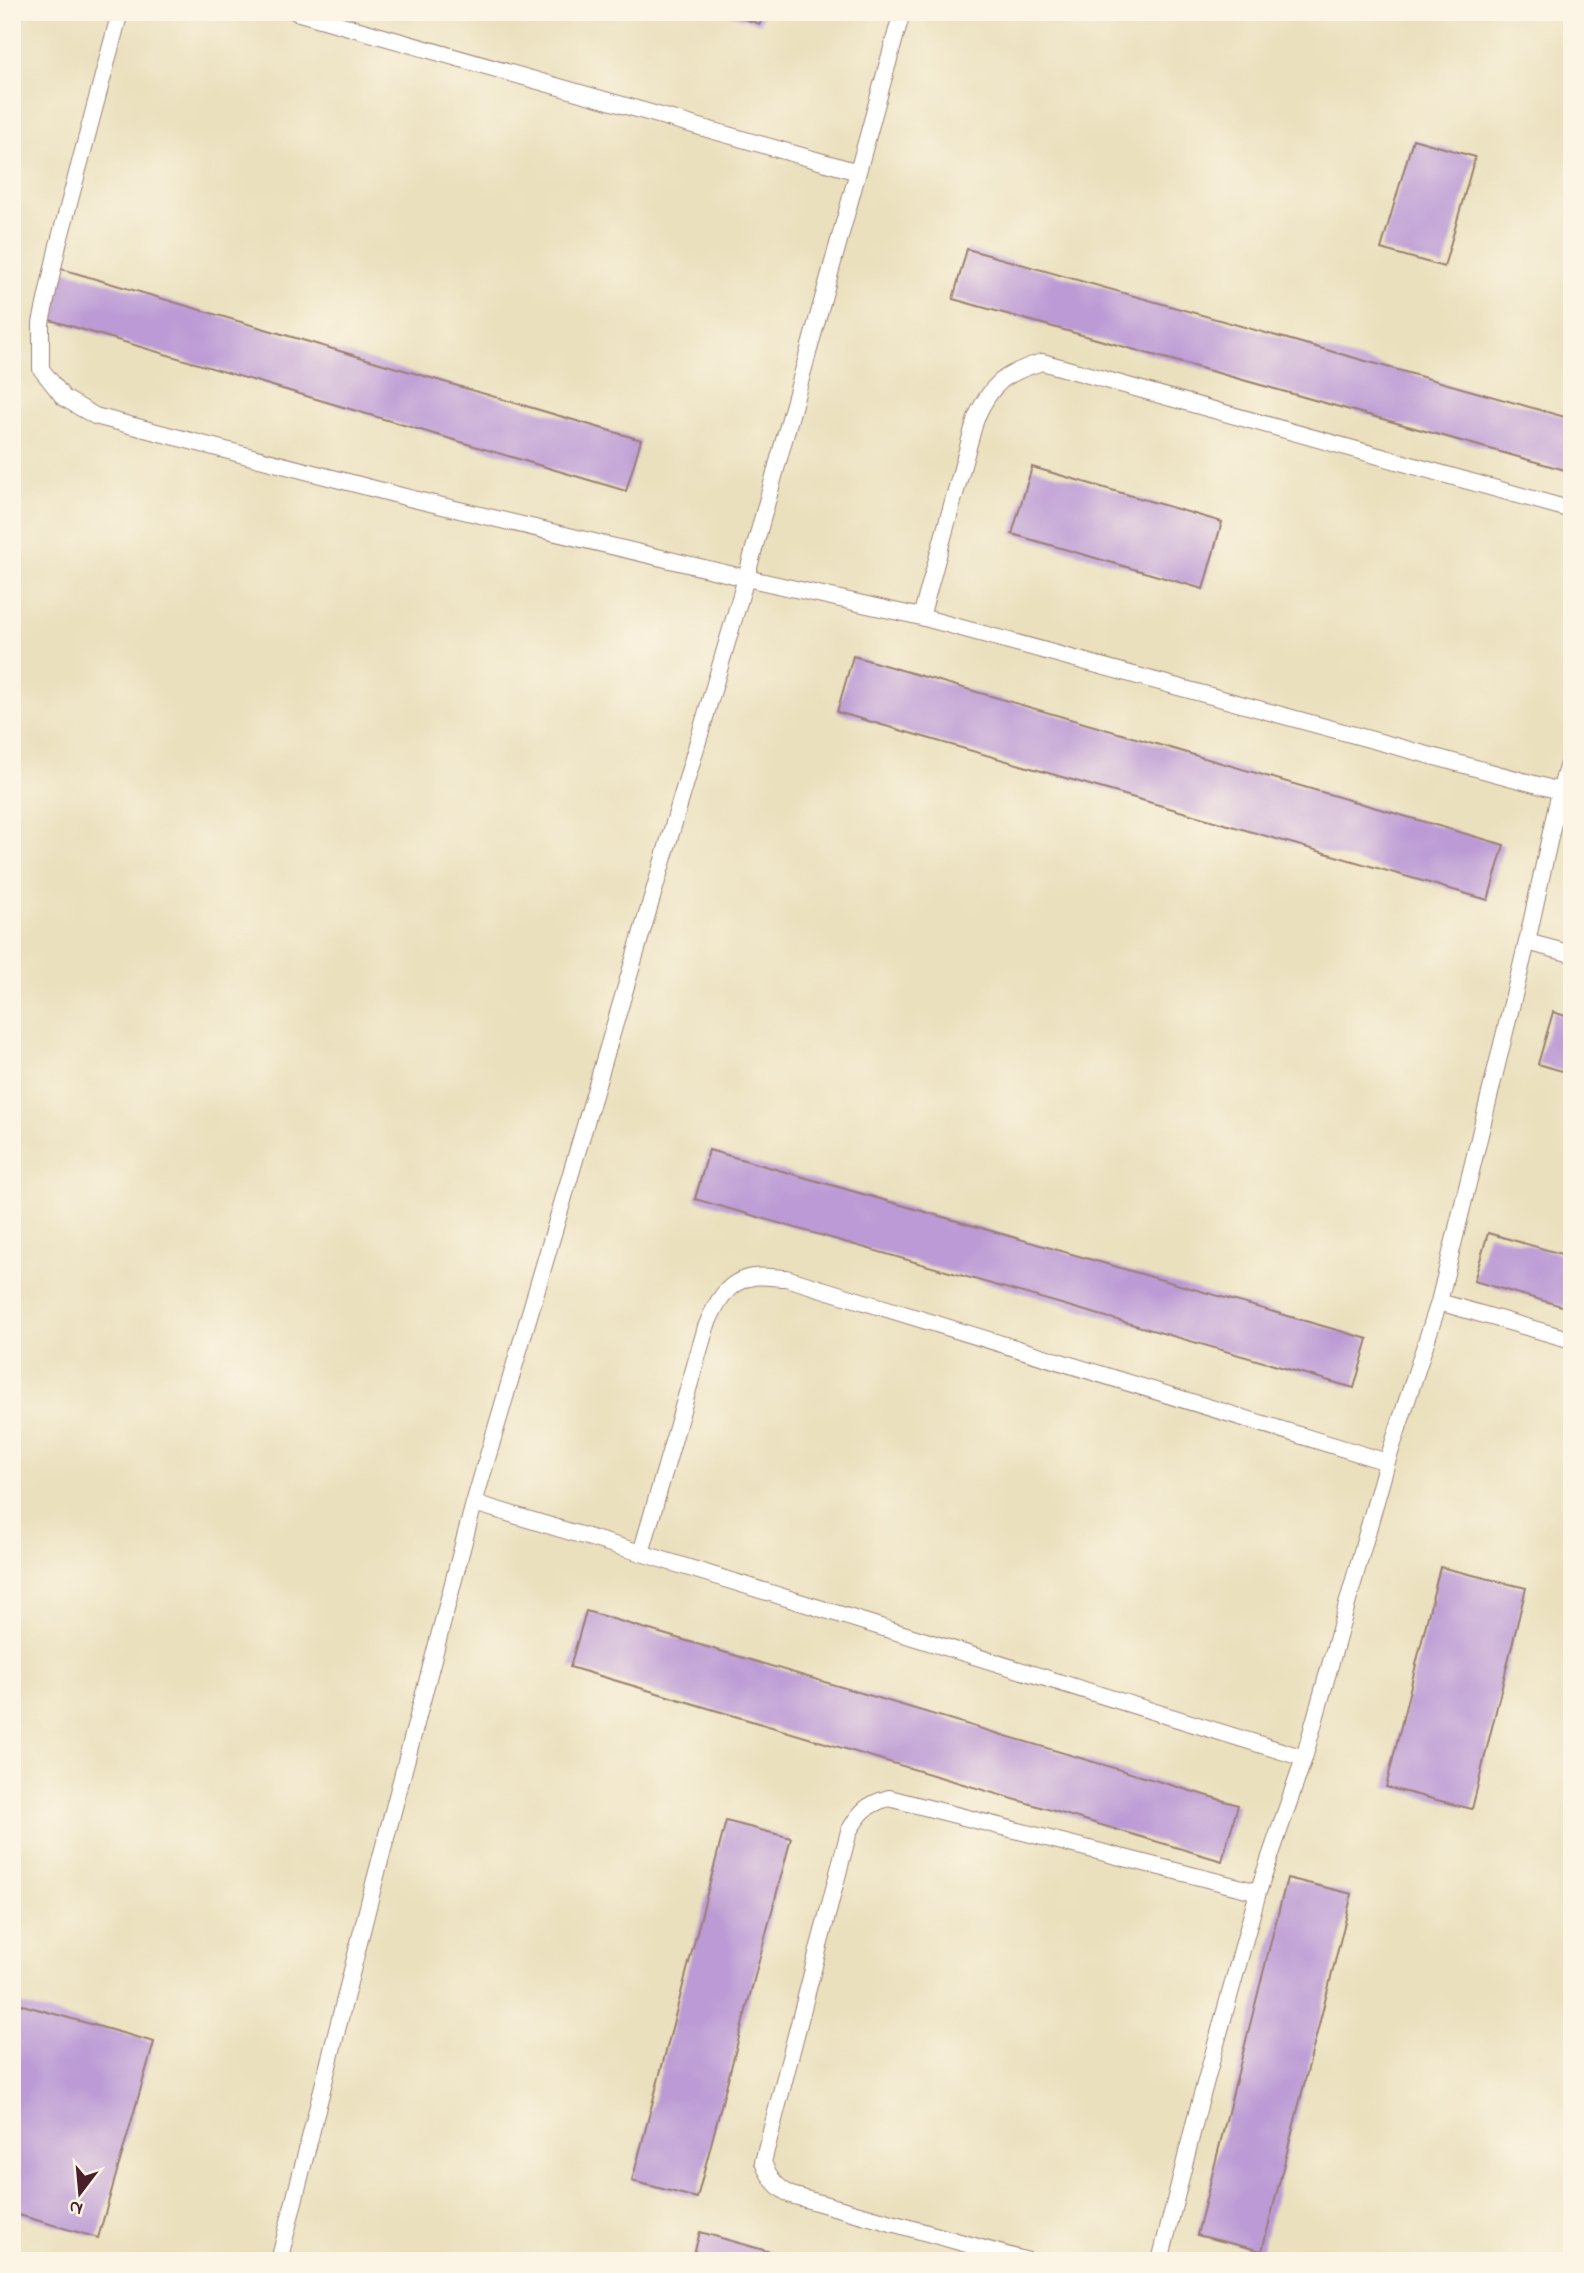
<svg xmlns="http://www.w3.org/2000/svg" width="1584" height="2273" font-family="'Indie Flower',sans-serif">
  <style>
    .building { fill: #bb9ad5 }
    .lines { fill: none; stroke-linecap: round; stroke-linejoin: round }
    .service-casing { stroke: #9a8074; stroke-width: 18 }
    .service { stroke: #fff; stroke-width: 16 }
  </style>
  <rect width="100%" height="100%" fill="#fcf5e5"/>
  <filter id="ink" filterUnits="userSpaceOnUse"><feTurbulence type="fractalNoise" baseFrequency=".0143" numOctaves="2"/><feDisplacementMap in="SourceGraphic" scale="14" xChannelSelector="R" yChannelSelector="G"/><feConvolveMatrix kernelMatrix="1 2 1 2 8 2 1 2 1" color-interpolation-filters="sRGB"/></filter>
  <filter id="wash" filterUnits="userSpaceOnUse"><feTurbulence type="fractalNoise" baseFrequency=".00686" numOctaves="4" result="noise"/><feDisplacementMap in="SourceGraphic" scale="28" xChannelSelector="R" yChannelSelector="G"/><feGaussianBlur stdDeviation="1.57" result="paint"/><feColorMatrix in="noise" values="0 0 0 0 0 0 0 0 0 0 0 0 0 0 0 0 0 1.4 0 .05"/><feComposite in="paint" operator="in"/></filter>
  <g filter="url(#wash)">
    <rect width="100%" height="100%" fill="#eae0bd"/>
    <g id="blocks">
      <path class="building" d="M722 12H763L760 24Z
        M1413 139 1475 157 1444 267 1381 249Z
        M967 249 1572 419V472L953 299Z
        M55 267 641 440 626 491 40 317Z
        M1032 467 1222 522 1203 589 1012 534Z
        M853 656 1504 845 1488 900 837 712Z
        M1553 1012 1572 1018V1074L1538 1064Z
        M709 1150 1368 1339 1354 1388 695 1199Z
        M1488 1233 1572 1257V1309L1474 1281Z
        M1440 1567 1526 1588 1472 1809 1386 1787Z
        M586 1611 1238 1805 1222 1861 570 1667Z
        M726 1821 791 1838 697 2198 632 2181Z
        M1287 1878 1352 1894 1262 2251 1197 2235Z
        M12 2002 154 2042 98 2238 12 2213Z
        M700 2232 799 2260V2261H692Z"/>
    </g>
  </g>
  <g filter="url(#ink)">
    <use href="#blocks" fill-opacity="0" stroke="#9a8074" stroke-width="2"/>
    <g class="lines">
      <defs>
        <path id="service" d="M120 12 58 245 41 323V369L64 398 95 416 413 499 746 578 921 617 1560 791
          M296 12 858 172
          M921 617 976 418C992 382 1006 373 1042 362L1572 510
          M1527 942 1572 954
          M1439 1302 1572 1340
          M474 1503 641 1553 1304 1758
          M641 1553 706 1327C715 1305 726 1281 753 1277 763 1275 776 1278 786 1278L1387 1462
          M279 2261 371 1895 474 1503 746 578 902 12
          M1028 2261 791 2195C776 2187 769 2177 763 2162L849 1831C860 1812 867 1804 889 1798L1258 1892
          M1160 2261 1197 2113 1258 1892 1304 1758 1387 1462 1439 1302 1527 942 1560 791 1572 750"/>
      </defs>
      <use href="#service" class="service-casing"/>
      <use href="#service" class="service"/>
    </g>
  </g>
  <rect width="1584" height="2273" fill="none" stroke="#fcf5e5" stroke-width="42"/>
  <g transform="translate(80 2193) rotate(196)" stroke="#fcf5e5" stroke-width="5" paint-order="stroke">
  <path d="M0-5L12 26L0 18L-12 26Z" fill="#4a1f2b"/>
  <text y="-10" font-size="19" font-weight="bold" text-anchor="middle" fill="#4a1f2b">N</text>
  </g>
</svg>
